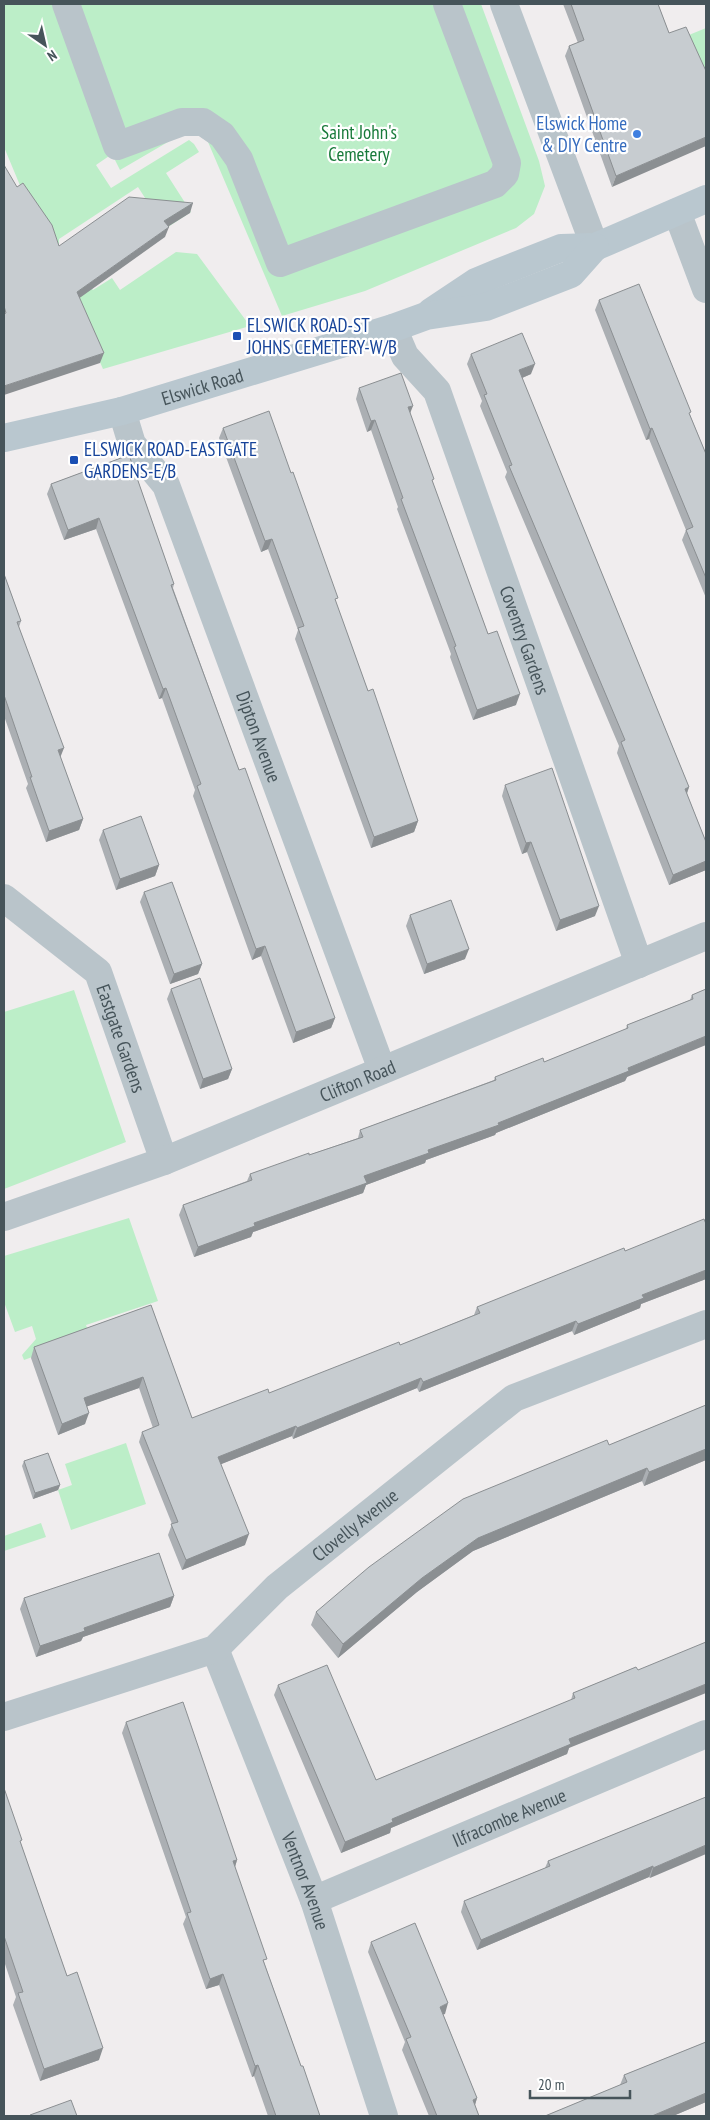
<svg xmlns="http://www.w3.org/2000/svg" width="710" height="2120" font-family="'PT Sans Narrow',sans-serif">
  <style>
    .green { fill: #bceec8 }
    .lines { fill: none; stroke-linecap: round; stroke-linejoin: round }
    .pedestrian { stroke: #b9c4ca; stroke-width: 28 }
    .minor { stroke: #b9c4ca; stroke-width: 28 }
    .tertiary { stroke: #b9c4ca; stroke-width: 28 }
    .secondary { stroke: #b9c7cf; stroke-width: 28 }
    .wall { fill: #abafb3 }
    .shaded-wall { fill: #8b8f92 }
    .building { fill: #c7ccd0; stroke: #8b8f92 }
    .shop-dot { fill: #3f7fe0; stroke: #fff; stroke-width: 2 }
    .transit-dot { fill: #1a4fb4; stroke: #fff; stroke-width: 2 }
    .labels { text-anchor: middle; stroke-width: 4.5; stroke-linejoin: round; paint-order: stroke }
    .shop-label { font-size: 19px; fill: #366cbe; stroke: #fff; text-anchor: end }
    .park-label { font-size: 19px; fill: #187a3a; stroke: #fff }
    .transit-label { font-size: 19px; fill: #164399; stroke: #fff; text-anchor: start }
    .street-label { font-size: 19px; fill: #46545a; stroke: #fff }
  </style>
  <rect width="100%" height="100%" fill="#f0edee"/>
  <path class="green" d="M4 4H481L539 161 545 186 534 214 516 228 365 291 282 316 208 142 197 134 185 132 120 170 112 154 96 165 111 188 189 140 194 144 199 152 166 173 191 212 165 229 138 187 59 239V253L93 290 112 278 120 290 176 252 197 254 250 326 103 369 61 273 29 207 4 147Z
    M706 28V90L684 37Z
    M74 990 126 1142 4 1189V1012Z
    M129 1218 158 1301 86 1325 90 1336 24 1360 22 1355 36 1339 32 1326 15 1332 4 1302V1256Z
    M126 1443 146 1504 71 1530 58 1490 72 1485 65 1464Z
    M41 1523 46 1537 4 1551V1536Z"/>
  <g class="lines">
    <path class="pedestrian" d="M66 4 117 146 182 122H203L222 135 239 159 280 263 495 184 505 174 507 163 447 4"/>
    <g class="minor">
      <path d="M677 212 706 289"/>
      <path id="s1" d="M393 328 405 356 437 391 639 964"/>
      <path id="s2" d="M122 411 132 444 166 485 382 1070"/>
      <path id="s3" d="M4 898 98 972 164 1161"/>
      <path id="s4" d="M4 1217 164 1161 706 936"/>
      <path id="s5" d="M215 1649 314 1900 384 2116"/>
      <path id="s6" d="M4 1717 215 1649 277 1587 514 1398 706 1324"/>
      <path id="s7" d="M314 1900 706 1734"/>
    </g>
    <path class="tertiary" d="M504 4 595 247"/>
    <g class="secondary">
      <path d="M431 312 476 282 500 272 561 248 595 247 706 199"/>
      <path id="s8" d="M4 438 122 411 393 328 426 316 486 307 571 274 595 247"/>
    </g>
  </g>
  <path class="wall" d="M563 4H658L669 33 612 187 565 56 569 46 578 43Z
    M599 300 690 415 706 454V598L682 540 686 530 649 439 646 440 595 310Z
    M471 354 531 374 522 378 689 787 687 794 706 842V870L669 885 617 753 619 746 505 477 507 472 480 406 482 401 467 364Z
    M359 388 410 413 433 483 488 634 516 705 473 720 450 657 451 654 397 509 398 507 371 430 367 432 356 399Z
    M223 428 336 603 368 691 418 821 414 832 371 848 295 639 298 630 268 549 261 552 219 438Z
    M129 455 174 584 173 588 239 770 335 1018 331 1028 293 1043 261 956 252 960 193 796 195 790 162 698 159 699 96 529 64 540 47 494 51 484Z
    M4 574 21 621 19 627 60 756 83 819 79 830 46 842 26 788 28 784 4 716Z
    M505 785 595 916 556 931 527 852 522 854 502 796Z
    M103 830 159 865 155 876 116 890 99 840Z
    M144 892 202 964 198 974 170 984 140 902Z
    M410 915 465 959 424 974 406 926Z
    M171 989 232 1069 228 1079 200 1089 167 999Z
    M706 989 627 1077 625 1081 496 1133 495 1135 426 1160 425 1163 366 1185 363 1193 253 1232 251 1237 194 1257 179 1215 183 1205 247 1181 250 1174 309 1155 358 1138 360 1130 494 1080 495 1077 544 1062 626 1029 627 1025 690 1000 692 995Z
    M706 1224V1279L641 1304 640 1308 574 1335 572 1331 419 1392 417 1388 293 1439 292 1436 221 1464 245 1545 182 1570 168 1535 172 1524 139 1442 142 1432 153 1428 139 1388 87 1406 85 1424 58 1435 31 1358 34 1347 151 1305 192 1418 269 1393 400 1345 474 1315 477 1307 625 1251Z
    M706 1405V1460L644 1486 642 1481 473 1551 417 1592 338 1658 311 1625 316 1612 609 1445Z
    M24 1461 60 1485 58 1490 33 1499 22 1466Z
    M174 1596 170 1607 83 1637 81 1641 36 1657 20 1609 24 1598Z
    M636 1667 569 1748 567 1754 391 1828 390 1833 341 1853 274 1695 278 1685 376 1780 571 1700 573 1693Z
    M126 1722 237 1860 235 1867 265 1965 301 2066 320 2116H268L254 2076 252 2077 219 1985 206 1989 183 1924 186 1917 122 1733Z
    M4 1788 21 1844 67 1976 99 2060 40 2081 13 2005 16 1997 4 1961Z
    M706 1797 650 1878 649 1877 477 1950 461 1912 464 1901 545 1868 548 1861Z
    M371 1942 445 2014H443L477 2098 475 2105 479 2116H429L402 2050 405 2042 368 1952Z
    M706 2042V2102L673 2116H545L620 2085 624 2075Z"/>
  <path class="shaded-wall" d="M706 137V146L612 187 616 176Z
    M193 203 190 213 161 231 164 221Z
    M169 227 165 237 74 302 77 292Z
    M104 353 100 363 4 395V386Z
    M535 364 531 374 515 381 519 370Z
    M413 406 409 416 408 407Z
    M375 420 371 430 367 432 371 421Z
    M652 428 649 439 646 440 650 429Z
    M99 518 96 529 64 540 68 530Z
    M272 539 268 549 261 552 265 541Z
    M166 688 162 698 159 699 163 689Z
    M520 694 516 705 473 720 477 710Z
    M64 748 60 758 58 750Z
    M689 787 685 798V789Z
    M83 819 79 830 46 842 49 831Z
    M418 821 414 832 371 848 374 837Z
    M531 842 527 852 522 854 526 843Z
    M706 861V870L669 885 673 875Z
    M159 865 155 876 116 890 120 879Z
    M599 906 595 916 556 931 560 920Z
    M265 946 261 956 252 960 256 949Z
    M469 949 465 959 424 974 427 964Z
    M202 964 198 974 170 984 174 974Z
    M335 1018 331 1028 293 1043 296 1032Z
    M706 1036V1045L627 1077 625 1081 496 1133 495 1135 426 1160 425 1163 366 1185 363 1193 253 1232 251 1237 194 1257 198 1247 364 1176 428 1150 498 1123 628 1068Z
    M232 1069 228 1079 200 1089 203 1079Z
    M706 1270V1279L641 1304 640 1308 574 1335 578 1324 642 1295Z
    M576 1321 572 1331 419 1392 423 1382Z
    M143 1377 139 1388 80 1409 84 1398Z
    M421 1378 417 1388 293 1439 297 1428Z
    M89 1413 85 1424 58 1435 62 1424Z
    M296 1426 292 1436 214 1467 218 1457Z
    M706 1449V1460L644 1486 649 1472Z
    M647 1468 642 1481 473 1551 417 1592 338 1658 343 1644 422 1578 478 1538Z
    M60 1485 58 1490 33 1499 35 1493Z
    M249 1534 245 1545 182 1570 186 1560Z
    M174 1596 170 1607 83 1637 81 1641 36 1657 40 1646 84 1628Z
    M706 1684V1693L569 1748 567 1754 391 1828 390 1833 341 1853 345 1842 392 1819 569 1739Z
    M706 1845V1854L650 1878 653 1868Z
    M237 1860 234 1870 233 1861Z
    M653 1866 649 1877 477 1950 481 1940Z
    M223 1974 219 1985 206 1989 210 1979Z
    M448 2003 445 2014 436 2017 440 2007Z
    M103 2048 99 2060 40 2081 44 2069Z
    M258 2065 254 2076 252 2077 255 2066Z
    M706 2093V2102L673 2116H652Z
    M477 2098 474 2108 473 2100Z"/>
  <path class="building" d="M571 4H658L669 33 686 27 706 71V137L616 176 569 46 584 40Z
    M4 165 17 187 23 183 52 225 59 246 129 197 193 203 164 221 169 227 77 292 104 353 4 386V314L6 313 4 306Z
    M639 284 691 412 689 413 706 454V578L686 530 693 527 652 428 650 429 599 300Z
    M522 333 535 364 519 370 689 787 685 789 706 842V861L673 875 621 742 625 740 509 466 512 465 484 395 487 394 471 354Z
    M401 373 413 406 408 407 434 479 432 480 488 634 497 631 520 694 477 710 454 647 456 646 401 499 403 498 375 420 371 421 359 388Z
    M269 411 291 473 293 472 338 598 335 599 368 691 373 689 418 821 374 837 298 628 304 626 272 539 265 541 223 428Z
    M129 455 174 584 171 585 207 683 239 770 245 768 335 1018 296 1032 265 946 256 949 197 786 201 784 166 688 163 689 99 518 68 530 51 484Z
    M4 574 21 621 17 622 64 748 58 750 83 819 49 831 30 777H32L4 695Z
    M552 768 599 906 560 920 531 842 526 843 505 785Z
    M141 816 159 865 120 879 103 830Z
    M172 882 202 964 174 974 144 892Z
    M451 900 469 949 427 964 410 915Z
    M200 978 232 1069 203 1079 171 989Z
    M706 989V1036L628 1068 629 1071 498 1123 499 1125 428 1150 429 1153 364 1176 367 1183 254 1223 255 1226 198 1247 183 1205 252 1180 250 1174 309 1153V1155L363 1137 360 1130 496 1080 495 1077 543 1058 544 1062 628 1028 627 1025 693 999 692 995Z
    M704 1219 706 1224V1270L642 1295 644 1298 578 1324 576 1321 423 1382 421 1378 297 1428 296 1426 218 1457 249 1534 186 1560 171 1524 178 1522 142 1432 159 1425 143 1377 84 1398 89 1413 62 1424 34 1347 151 1305 192 1418 268 1389 269 1393 399 1342 400 1345 480 1313 477 1307 624 1248 625 1251Z
    M706 1405V1449L649 1472 647 1468 478 1538 422 1578 343 1644 316 1612 369 1567 463 1499 607 1440 609 1445Z
    M48 1453 60 1485 35 1493 24 1461Z
    M159 1553 174 1596 84 1628 85 1631 40 1646 24 1598Z
    M706 1642V1684L569 1739 571 1744 392 1819 393 1822 345 1842 278 1685 327 1665 376 1780 575 1698 573 1693 636 1667 638 1670Z
    M183 1702 237 1860 233 1861 267 1959 263 1960 301 2066H303L320 2116H276L258 2065 255 2066 223 1974 210 1979 187 1913 191 1912 126 1722Z
    M4 1788 22 1840 20 1841 67 1976 77 1972 103 2048 44 2069 18 1993 23 1992 4 1936Z
    M706 1797V1845L653 1868V1866L481 1940 464 1901 550 1866 548 1861Z
    M415 1923 448 2003 440 2007 477 2098 473 2100 479 2116H437L406 2039 411 2037 371 1942Z
    M706 2042V2093L652 2116H545L627 2082 624 2075Z
    M71 2100 77 2116H30V2115Z"/>
  <circle class="shop-dot" cx="637" cy="134" r="5"/>
  <g class="transit-dot">
    <rect x="232" y="331" width="10" height="10" rx="2.5"/>
    <rect x="69" y="455" width="10" height="10" rx="2.5"/>
  </g>
  <g class="labels">
    <g class="shop-label">
      <text x="627" y="130">Elswick Home<tspan x="627" dy="22">&amp; DIY Centre</tspan></text>
    </g>
    <g class="park-label">
      <text x="359" y="139">Saint John's<tspan x="359" dy="22">Cemetery</tspan></text>
    </g>
    <g class="transit-label">
      <text x="247" y="332">ELSWICK ROAD-ST<tspan x="247" dy="22">JOHNS CEMETERY-W/B</tspan></text>
      <text x="84" y="456">ELSWICK ROAD-EASTGATE<tspan x="84" dy="22">GARDENS-E/B</tspan></text>
    </g>
    <g class="street-label">
      <text dy="7" stroke="none"><textPath href="#s8" startOffset="205">Elswick Road</textPath></text>
      <text dy="7" stroke="none"><textPath href="#s1" startOffset="342">Coventry Gardens</textPath></text>
      <text dy="7" stroke="none"><textPath href="#s2" startOffset="356">Dipton Avenue</textPath></text>
      <text dy="7" stroke="none"><textPath href="#s3" startOffset="190">Eastgate Gardens</textPath></text>
      <text dy="7" stroke="none"><textPath href="#s4" startOffset="379">Clifton Road</textPath></text>
      <text dy="7" stroke="none"><textPath href="#s6" startOffset="409">Clovelly Avenue</textPath></text>
      <text dy="7" stroke="none"><textPath href="#s7" startOffset="212">Ilfracombe Avenue</textPath></text>
      <text dy="7" stroke="none"><textPath href="#s5" startOffset="249">Ventnor Avenue</textPath></text>
    </g>
  </g>
  <rect width="710" height="2120" fill="none" stroke="#46545a" stroke-width="10"/>
  <g transform="translate(45 45) rotate(146)" stroke="#ffffff" stroke-width="4" paint-order="stroke">
  <path d="M0-4L9 19L0 12L-9 19Z" fill="#46545a"/>
  <text y="-8" font-size="14" font-weight="bold" text-anchor="middle" fill="#46545a">N</text>
  </g>
  <path d="M530 2090v8h100v-8" fill="none" stroke="#46545a" stroke-width="2.5"/>
  <text x="538" y="2090" font-size="15" fill="#46545a" stroke="#ffffff" stroke-width="4" paint-order="stroke">20 m</text>
</svg>
